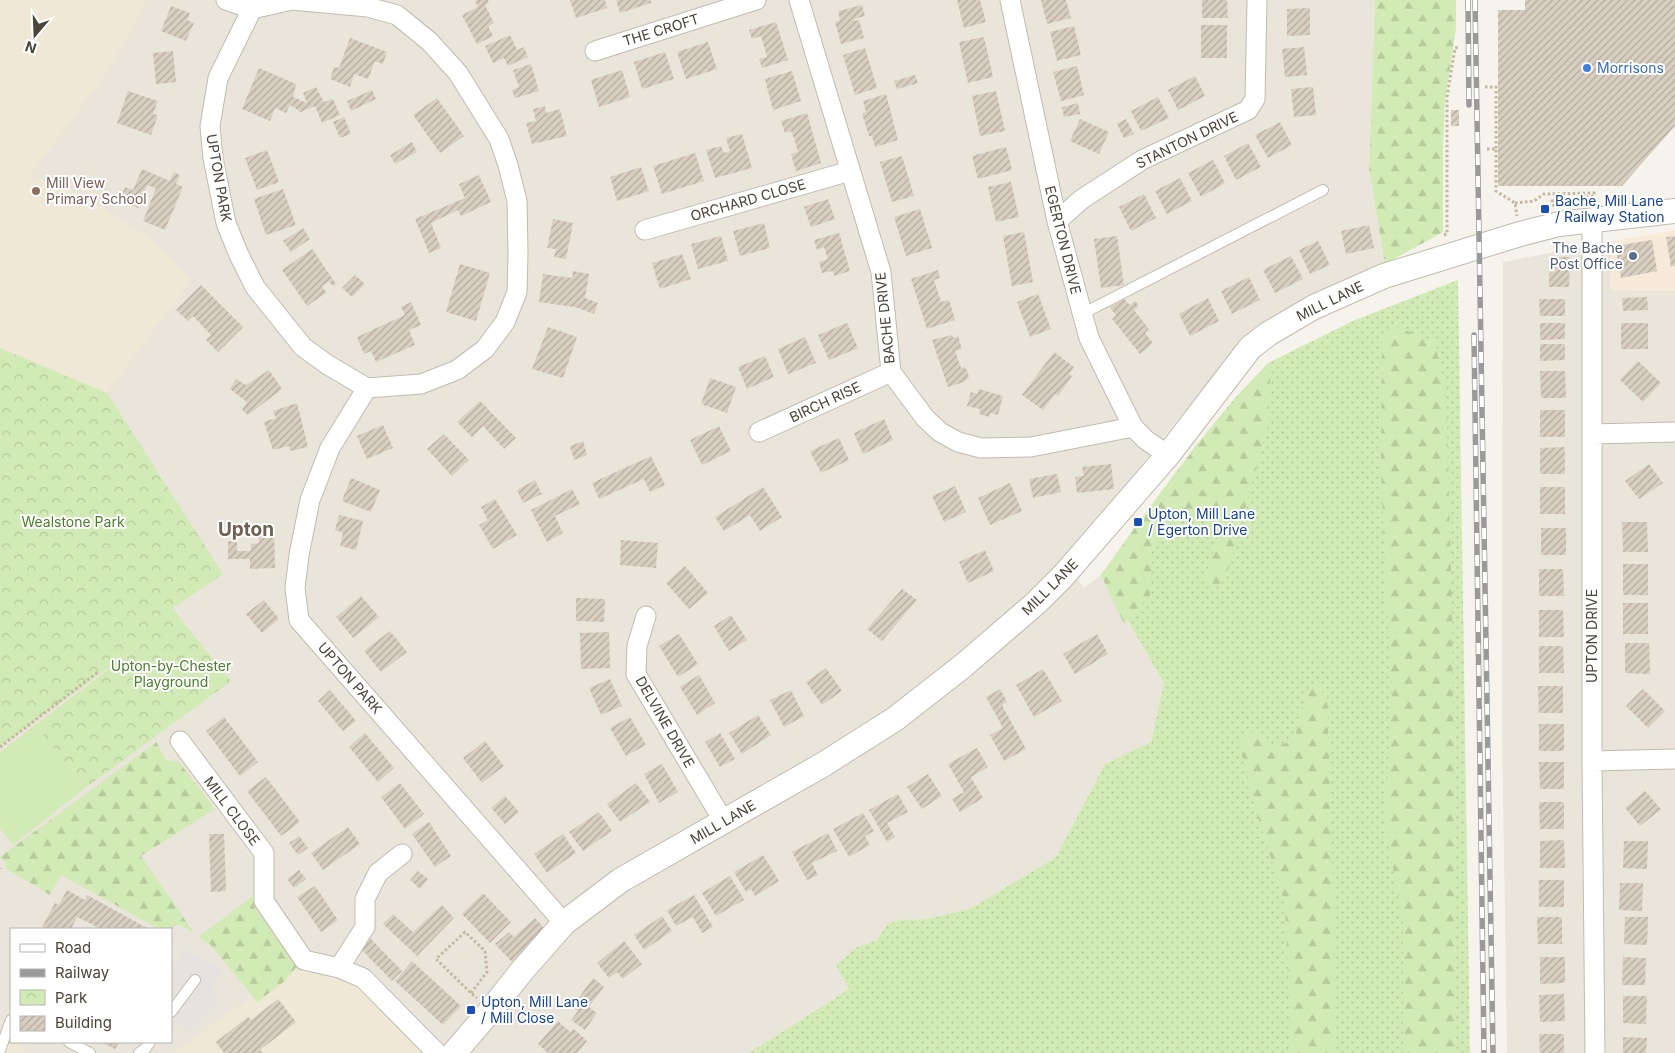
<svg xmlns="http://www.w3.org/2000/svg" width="1675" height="1053" font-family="Inter,sans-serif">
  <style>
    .residential { fill: #eae5da; fill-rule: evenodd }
    .commercial { fill: #f7ead8 }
    .education { fill: #efe8d6 }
    .grass { fill: url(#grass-dots) }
    .forest { fill: url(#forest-firs) }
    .park { fill: url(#park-crowns) }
    .pitch { fill: #d2eab5 }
    .parking { fill: #e5e3e0 }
    .building { fill: url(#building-hatch) }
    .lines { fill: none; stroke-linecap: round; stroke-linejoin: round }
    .service-casing { stroke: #c2bbae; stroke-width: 12 }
    .minor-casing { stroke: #c2bbae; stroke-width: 21 }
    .tertiary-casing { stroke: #c2bbae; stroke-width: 26 }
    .path { stroke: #c4b79f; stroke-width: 3; stroke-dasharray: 2.5 2.5; stroke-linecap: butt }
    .service { stroke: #fff; stroke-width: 10 }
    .minor { stroke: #fff; stroke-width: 19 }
    .tertiary { stroke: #fff; stroke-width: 24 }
    .rail-casing { stroke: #9a9a9a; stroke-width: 5.5 }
    .rail { stroke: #fff; stroke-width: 4; stroke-dasharray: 11; stroke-linecap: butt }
    .shop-dot { fill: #3f7fe0; stroke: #fff; stroke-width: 2 }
    .education-dot { fill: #8d6e63; stroke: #fff; stroke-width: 2 }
    .transit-dot { fill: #1a4fb4; stroke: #fff; stroke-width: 2 }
    .service-dot { fill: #5c6f8a; stroke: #fff; stroke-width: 2 }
    .labels { text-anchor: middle; stroke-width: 4; stroke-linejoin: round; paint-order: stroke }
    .street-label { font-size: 14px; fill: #4b4439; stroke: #fff }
    .shop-label { font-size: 14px; fill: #366cbe; stroke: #fff; text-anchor: start }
    .education-label { font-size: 14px; fill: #785e54; stroke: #fff; text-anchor: start }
    .transit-label { font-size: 14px; fill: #164399; stroke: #fff; text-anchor: start }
    .service-label { font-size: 14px; fill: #4e5e75; stroke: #fff; text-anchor: end }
    .park-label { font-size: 14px; fill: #4a7f2a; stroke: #fff }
    .district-label { font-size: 19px; font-weight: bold; fill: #6e6250; stroke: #fff }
  </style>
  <defs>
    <pattern id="grass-dots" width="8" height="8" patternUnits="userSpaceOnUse" patternTransform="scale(1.25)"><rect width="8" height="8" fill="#d2eab5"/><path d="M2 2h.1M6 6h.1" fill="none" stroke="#b6ca9c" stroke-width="1.8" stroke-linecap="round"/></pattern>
    <pattern id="forest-firs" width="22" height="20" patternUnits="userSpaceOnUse" patternTransform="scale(1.25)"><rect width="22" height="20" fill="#d2eab5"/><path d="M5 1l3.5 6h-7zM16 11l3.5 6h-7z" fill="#b6ca9c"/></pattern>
    <pattern id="park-crowns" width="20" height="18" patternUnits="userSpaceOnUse" patternTransform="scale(1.25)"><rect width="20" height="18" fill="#d2eab5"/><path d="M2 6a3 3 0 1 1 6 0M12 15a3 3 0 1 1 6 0" fill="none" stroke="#b6ca9c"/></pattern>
    <pattern id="building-hatch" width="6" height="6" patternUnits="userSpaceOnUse" patternTransform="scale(1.25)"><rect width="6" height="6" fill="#d8cfc1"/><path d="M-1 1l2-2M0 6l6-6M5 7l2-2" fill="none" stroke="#b1aa9e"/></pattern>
  </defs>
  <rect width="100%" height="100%" fill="#f6f3ec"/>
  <path class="residential" d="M0 0H1375L1369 169 1385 264 1243 338 1065 561 1084 588 1101 575 1164 683 1151 742 1105 764 1056 857 972 908 928 919 900 920 887 924 877 940 857 947 849 989 749 1053H0ZM11 929H171V1042H11Z
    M1612 241 1610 290 1675 291V1053H1507L1502 724 1503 262Z"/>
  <path class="commercial" d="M1675 230V291L1610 290 1612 241Z"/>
  <path class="education" d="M0 0H147L135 24 107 72 30 176 88 197 110 213 139 231 167 253 190 281 107 393 0 348Z
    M298 960 355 982 404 1029 422 1053H173L255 994Z
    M8 1025 11 1031V1042H18L25 1053H0V1029Z"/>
  <path class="grass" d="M1458 280 1470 1053H749L849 989 836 965 857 947 877 940 887 924 900 920 928 919 972 908 1056 857 1105 764 1151 742 1164 683 1101 575 1197 444 1236 397 1268 363 1355 320Z"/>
  <path class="forest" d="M1375 0H1456V28L1445 101 1443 150V232L1385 264 1369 169Z
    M1394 326 1434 341 1446 390 1452 607 1456 1053H1403V923L1385 825 1392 691 1386 590 1381 471 1382 342Z
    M1271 362 1268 424 1229 567 1221 584 1210 588 1204 579 1218 537 1206 518 1176 519 1152 552 1150 595 1124 624 1101 575C1154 500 1207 427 1271 362Z
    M1314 682 1327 697 1334 911V1053H1291L1285 903 1255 808 1240 747 1241 736 1253 732 1272 747 1294 741 1306 693Z
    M156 742 166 760 179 762 215 809 141 856 194 933 178 924 171 929H159L61 875 50 895 5 868 7 863 0 858V857Z
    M253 896 255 908 298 965 286 980 257 1002 211 945 198 937Z"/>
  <path class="park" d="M0 348 107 393 223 574 173 608 179 617 231 681 84 789 35 725 150 638 0 746Z"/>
  <path class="pitch" d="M35 725 84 789 13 845 0 829V752Z"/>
  <path class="parking" d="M185 950 223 970 210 992 220 1002 189 1032 176 1022 171 1027V976Z"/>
  <path class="building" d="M477 0H488L489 3 485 5 494 23 488 26 493 36 477 44 462 15 478 7 475 1Z
    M570 0H605L607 8 576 18Z
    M616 0H651V3L620 13Z
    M957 0H980L986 22 964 28Z
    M1041 0H1066L1071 18 1047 24Z
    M1202 0H1227L1228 18H1202Z
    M1525 0H1675V126L1622 186H1498V10H1525Z
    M862 5 865 16 854 19 855 21 859 20 864 38 841 44 835 22 840 20 838 11Z
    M171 6 190 13 187 20 194 23 186 41 161 31Z
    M1310 8V35L1287 36V9Z
    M776 22 788 60 762 68 759 59 767 57 761 36 752 39 749 30Z
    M1201 25H1227V58H1201Z
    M1074 26 1081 55 1057 61 1050 32Z
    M510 35 517 50 524 47 528 57 508 66 504 58 493 63 485 46Z
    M984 37 993 77 968 83 959 42Z
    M350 38 387 52 383 64 375 61 368 79 354 74 350 87 330 79 334 67 339 68Z
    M708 42 717 69 686 79 677 52Z
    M1304 47 1307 75 1285 77 1282 49Z
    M865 48 877 88 855 95 843 55Z
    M173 51 176 82 156 84 153 53Z
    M665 52 674 79 642 89 634 62Z
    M531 64 539 91 515 98 512 90 519 87 513 70Z
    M1077 66 1084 95 1061 101 1053 72Z
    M259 68 296 84 293 97 307 103 303 93 316 87 324 102 333 99 340 115 322 123 315 106 301 112 290 105 286 113 275 108 270 121 242 109Z
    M622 70 630 97 599 107 591 80Z
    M792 71 801 101 773 110 765 79Z
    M915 75 918 83 897 89 894 81Z
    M1195 76 1205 96 1178 110 1168 90Z
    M1313 87 1316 115 1294 117 1291 89Z
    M372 90 376 99 351 111 347 101Z
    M128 91 158 101 153 114 158 115 151 135 117 123Z
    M996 91 1005 131 980 136 972 96Z
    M886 94 898 140 875 147 872 136H869L862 114 866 112 863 101Z
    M1158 97 1169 118 1141 131 1131 111Z
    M437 98 464 136 440 153 413 115Z
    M1078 103 1080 114 1064 117 1062 107Z
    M545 106 546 113 560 109 567 136 532 144 526 123 536 121 533 109Z
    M1451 110H1459V126H1451Z
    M807 113 821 163 796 171 791 154 798 152 794 138 791 131 785 133 781 121Z
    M344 117 351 134 340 138 333 122Z
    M1080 119 1109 132 1099 154 1070 141Z
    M1126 119 1134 134 1124 138 1117 124Z
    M1280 122 1292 145 1268 158 1255 135Z
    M742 134 752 168 715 178 706 150 721 146 724 153 730 151 726 138Z
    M412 142 417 152 395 164 390 155Z
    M1248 143 1261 167 1236 180 1224 156Z
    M1006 147 1012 170 978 179 972 156Z
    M267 150 279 182 257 190 245 158Z
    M695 153 704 181 662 194 653 166Z
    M902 156 914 196 892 202 880 162Z
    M1213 160 1225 183 1201 197 1188 173Z
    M641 167 649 191 617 201 610 177Z
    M142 169 170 181 174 172 180 175 176 184 183 187 165 230 143 221 156 188 147 185 138 208 120 200 125 187 133 190Z
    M479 175 491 202 461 216 458 210 431 223 441 248 429 253 415 219 465 198 459 184Z
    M1180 178 1192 201 1167 214 1155 191Z
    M1011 182 1019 217 996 222 988 187Z
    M283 189 296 225 266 235 254 199Z
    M1144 194 1156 218 1131 231 1119 207Z
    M828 199 835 219 811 227 804 207Z
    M920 209 932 248 906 256 894 217Z
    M553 219 573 223 566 259 554 257 556 249 547 248Z
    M764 223 770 248 740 256 733 231Z
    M1369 225 1374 248 1346 254 1341 231Z
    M303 228 310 239 291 252 283 241Z
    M1024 232 1033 282 1012 286 1003 236Z
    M839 233 850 271 834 276 833 271 822 273 819 262 828 259 824 247 817 250 814 240Z
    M721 236 728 261 698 269 691 244Z
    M1117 236 1124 285 1101 288 1094 239Z
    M1675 236V266L1671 267 1666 237Z
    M1652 240 1657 271 1621 278 1615 246Z
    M1318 241 1330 265 1310 274 1299 250Z
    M312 249 336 284 333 286 329 281 322 286 326 293 307 306 282 270Z
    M682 254 691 279 660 289 652 263Z
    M1291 256 1303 279 1275 293 1263 270Z
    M1555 257H1570L1569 287H1549V273L1555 271Z
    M460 264 490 273 476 321 446 312Z
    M938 270 940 278 934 280 941 302 949 300 955 320 927 329 911 279Z
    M573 271 589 274 585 298 598 303 594 314 575 307 539 302 543 274 572 278Z
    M355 275 365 284 352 297 342 288Z
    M1249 277 1260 300 1232 314 1221 291Z
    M201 285 243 327 218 352 206 340 211 335 193 316 188 321 176 310Z
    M1038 294 1051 329 1030 337 1017 302Z
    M1647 297 1648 310 1623 311 1622 298Z
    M1123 298 1130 305 1135 301 1139 306 1134 310 1149 329 1145 333 1153 343 1140 354 1112 319 1116 315 1110 308Z
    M1208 298 1219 321 1190 336 1179 314Z
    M1539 299H1565V316H1540Z
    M411 302 421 325 409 330 415 345 376 362 371 351 364 354 357 337 405 315 401 307Z
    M847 323 858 348 829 360 818 335Z
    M1540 323H1565V339L1540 340Z
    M1621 323H1648V349H1621Z
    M548 327 577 337 563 378 532 369Z
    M952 335 953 338 958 336 962 349 955 351 961 368 964 367 967 370 969 377 964 382 948 387 932 340Z
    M805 337 816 363 788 374 778 349Z
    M1540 344H1565V360L1540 361Z
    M1054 352 1074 367 1069 374 1072 376 1058 396 1055 394 1043 410 1022 395Z
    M765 356 774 377 747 389 738 367Z
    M1638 361 1661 383 1643 402 1620 380Z
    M269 370 282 389 248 415 242 410 247 402 230 389 236 379 246 385Z
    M1540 371H1565L1566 398H1541Z
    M710 378 736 387 727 413 701 404Z
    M979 389 1003 396 998 415 990 413 989 417 979 414 980 409 967 406 971 392 977 394Z
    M480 401 516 438 504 449 483 426 472 437 457 422Z
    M297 403 308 447 290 451 289 446 273 450 264 422 276 418 273 411Z
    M1540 410H1565V437H1540Z
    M884 419 893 440 863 454 854 433Z
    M383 425 393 448 367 459 357 436Z
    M719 426 731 451 702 465 690 440Z
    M444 434 469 460 452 476 427 449Z
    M839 438 849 460 821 473 810 451Z
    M583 441 587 455 574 460 570 446Z
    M1565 447V474H1540V448Z
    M651 456 665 485 650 492 644 479 599 499 592 483Z
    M1111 464 1114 489 1077 493 1075 477 1084 476 1082 467Z
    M1649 464 1663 483 1639 499 1625 481Z
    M1057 474 1061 492 1033 498 1029 479Z
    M351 478 380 490 371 512 342 501Z
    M535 480 542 494 523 503 517 490Z
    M1010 483 1022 511 990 525 978 498Z
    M955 486 966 512 944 522 932 496Z
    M763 487 782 517 760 531 750 515 724 531 715 517Z
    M1540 487H1565V514H1540Z
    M572 489 580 504 555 516 563 533 547 542 531 510Z
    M495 499 517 535 493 549 479 525 488 520 481 507Z
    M339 515 363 521 356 550 340 546 343 533 335 530Z
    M1622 522H1647L1648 552H1623Z
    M258 526H274L275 568 250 569V559H228V541H237V551H251V544L259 543Z
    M1541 528H1566V555H1541Z
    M621 540 658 543 656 568 620 565Z
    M985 550 994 571 968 583 959 562Z
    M1623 564H1648V595H1623Z
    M685 566 708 593 689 609 666 583Z
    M1539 569H1563L1564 596H1539Z
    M902 589 917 600 882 641 867 629Z
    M361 596 379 617 353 638 336 617Z
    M576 598 605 599 604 622 576 621Z
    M264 600 279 619 262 633 246 614Z
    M1623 603H1648V634H1623Z
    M1539 610H1563L1564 637H1539Z
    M731 615 747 640 729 651 714 626Z
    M390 631 407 652 381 672 364 651Z
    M609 632 610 668 581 669 580 633Z
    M679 634 698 664 678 677 659 646Z
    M1097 634 1108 654 1075 674 1063 654Z
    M1625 643H1649L1650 674 1625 673Z
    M1539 646H1563L1564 673H1539Z
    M826 668 842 691 822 705 806 682Z
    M1043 669 1062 701 1034 717 1016 685Z
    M699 675 715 703 697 715 680 687Z
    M610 679 622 706 601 715 589 688Z
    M1538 686H1563V713H1539Z
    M1000 689 1007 702 1002 705 1026 749 1004 761 990 735 1003 728 986 697Z
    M1643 689 1665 711 1648 728 1626 706Z
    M330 690 356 721 343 731 318 701Z
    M791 690 804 716 784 727 770 700Z
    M758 715 771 735 742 754 729 733Z
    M224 717 258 762 240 776 206 731Z
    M630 717 646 745 626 756 610 728Z
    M1539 724H1564V751H1539Z
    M365 733 394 768 378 782 349 747Z
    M720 733 735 759 720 767 705 742Z
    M485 741 504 766 482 783 463 758Z
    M977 748 988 767 971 777 983 798 960 812 952 799 964 792 948 764Z
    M1539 762H1564V789H1540Z
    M662 764 678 792 659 803 644 774Z
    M928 774 942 796 922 809 907 787Z
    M266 777 300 822 281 836 247 791Z
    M400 783 424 814 405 829 381 797Z
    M636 783 650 802 620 822 607 804Z
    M1645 791 1661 809 1640 826 1625 808Z
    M898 794 908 812 887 823 895 837 887 842 869 810Z
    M505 796 519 812 505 824 491 808Z
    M1539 802H1564V829H1540Z
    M599 812 612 831 583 851 569 832Z
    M863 813 874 831 865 836 870 845 849 857 833 829Z
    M429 822 451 856 435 867 412 834Z
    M348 827 360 844 323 870 311 853Z
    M828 833 837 851 812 863 818 875 807 880 792 852Z
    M209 834H224L226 891 211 892Z
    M563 834 576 853 547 873 534 854Z
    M299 836 308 848 298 855 289 843Z
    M1564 840 1565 868H1540V841Z
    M1624 841H1648L1647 869 1623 868Z
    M763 855 779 881 755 896 751 889 746 892 734 872Z
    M299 870 306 879 294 888 287 879Z
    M418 871 428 879 420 889 410 880Z
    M730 876 744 900 716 916 702 893Z
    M1539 880H1564V907H1539Z
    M1620 883H1643L1642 911 1619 910Z
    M315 886 338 920 321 932 297 897Z
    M67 890 85 900 87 895 149 929H101L77 917 71 929H41L55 903 59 905Z
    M483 893 511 922 490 943 462 914Z
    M694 895 713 927 702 933 693 917 676 926 667 910Z
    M442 905 454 918 417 956 383 924 393 914 413 932Z
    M662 916 672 931 644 950 634 935Z
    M1537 917H1562V944H1538Z
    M1625 917H1648L1647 945 1624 944Z
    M535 918 547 931 512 962 495 944 509 932 514 937Z
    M370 938 402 971 392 981 360 948Z
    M624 941 642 964 623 979 617 972 609 978 597 963Z
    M1540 957H1565V983L1540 984Z
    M1623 957 1646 958 1645 985H1622Z
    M412 961 461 1006 443 1025 395 981Z
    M593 978 604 987 589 1007 597 1013 585 1030 571 1020 578 1011 572 1007Z
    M1564 994 1565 1021 1540 1022 1539 995Z
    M1623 996H1647L1646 1024 1623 1023Z
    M278 999 296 1022 260 1050 263 1053H224L216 1042 248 1017 251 1020Z
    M558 1021 570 1032 574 1029 587 1041 577 1053H548L538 1044Z
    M1539 1034H1564V1053H1540Z
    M1623 1037 1647 1038 1646 1053H1623Z
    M101 1042H119L115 1049Z"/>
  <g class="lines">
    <defs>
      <path id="service" d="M1082 314 1323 190
        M171 1012 195 980
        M69 1042 90 1053
        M0 1050 11 1020
        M139 1053 145 1049 150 1042"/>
      <path id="minor" d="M226 0 252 9
        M292 0 368 7 397 15 430 42 458 73 499 139 508 165 517 201 518 254 517 292 505 322 485 349 457 370 421 384 367 388 328 365 303 347 255 287 239 255 226 223 213 158 210 126 218 78 252 9Z
        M799 0 881 272 891 372 925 418 940 432 958 442 981 448 1031 447 1133 427
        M1010 0 1057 221 1089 338 1133 427 1146 440 1168 455
        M595 51 756 0
        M1592 220V761L1595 1053
        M1057 221 1082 199 1142 160 1248 110 1255 99 1257 0
        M645 230 850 171
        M367 388 330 448 310 500 299 555 295 588 299 620 564 923
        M759 432 891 372
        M1592 434 1675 432
        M646 616 637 646 636 674 724 822
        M180 741 264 853V901L304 960 339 968 363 978 437 1053
        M1592 761 1675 759
        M339 968 365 927V899L378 873 402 854"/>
      <path id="tertiary" d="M454 1053 491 1010 521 972 564 923 621 880 824 764 895 719 964 665 1036 603 1064 575 1168 455 1250 348 1268 334 1314 307 1384 276 1520 234 1559 224 1675 211"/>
    </defs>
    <use href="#service" class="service-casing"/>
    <use href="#minor" class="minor-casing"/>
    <use href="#tertiary" class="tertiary-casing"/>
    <path class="path" d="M1485 87H1496V149
      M1487 149H1496V191L1515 203 1517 216
      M1515 203 1534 201 1544 194 1594 193V196L1552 201 1554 207
      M1444 235 1447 234V97L1455 48 1459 47
      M0 747 98 672
      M0 868V869
      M471 993 487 972 485 951 465 932 436 959 471 993 477 998"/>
    <use href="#service" class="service"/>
    <use href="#minor" class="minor"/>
    <use href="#tertiary" class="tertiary"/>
    <defs>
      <path id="rail" d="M1468 0 1469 105
        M1475 0 1493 1053
        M1474 335 1484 1053"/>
    </defs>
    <use href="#rail" class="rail-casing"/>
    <use href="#rail" class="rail"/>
  </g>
  <circle class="shop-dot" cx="1587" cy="68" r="5"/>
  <circle class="education-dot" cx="36" cy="191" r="5"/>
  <g class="transit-dot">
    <rect x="1540" y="204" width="10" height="10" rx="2.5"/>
    <rect x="1133" y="517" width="10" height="10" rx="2.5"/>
    <rect x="466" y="1005" width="10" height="10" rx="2.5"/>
  </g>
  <circle class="service-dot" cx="1633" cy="256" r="5"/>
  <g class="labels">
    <g class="street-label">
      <text transform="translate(661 30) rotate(-17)" y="5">THE CROFT</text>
      <text transform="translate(1187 140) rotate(-26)" y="5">STANTON DRIVE</text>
      <text transform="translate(219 178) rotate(80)" y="5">UPTON PARK</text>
      <text transform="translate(748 200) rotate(-16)" y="5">ORCHARD CLOSE</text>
      <text transform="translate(1063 240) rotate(76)" y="5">EGERTON DRIVE</text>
      <text transform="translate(1330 301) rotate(-26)" y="5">MILL LANE</text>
      <text transform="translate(885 318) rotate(-96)" y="5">BACHE DRIVE</text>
      <text transform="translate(825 402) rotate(-25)" y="5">BIRCH RISE</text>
      <text transform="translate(1050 587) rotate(-45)" y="5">MILL LANE</text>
      <text transform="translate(1592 636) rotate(-90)" y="5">UPTON DRIVE</text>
      <text transform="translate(350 678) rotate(49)" y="5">UPTON PARK</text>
      <text transform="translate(665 722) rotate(60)" y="5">DELVINE DRIVE</text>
      <text transform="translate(232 811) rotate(53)" y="5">MILL CLOSE</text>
      <text transform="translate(723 822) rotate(-30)" y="5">MILL LANE</text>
    </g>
    <g class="shop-label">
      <text x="1597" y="73">Morrisons</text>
    </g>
    <g class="education-label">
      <text x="46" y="188">Mill View<tspan x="46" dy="16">Primary School</tspan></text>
    </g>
    <g class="transit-label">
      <text x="1555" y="206">Bache, Mill Lane<tspan x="1555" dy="16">/ Railway Station</tspan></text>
      <text x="1148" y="519">Upton, Mill Lane<tspan x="1148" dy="16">/ Egerton Drive</tspan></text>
      <text x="481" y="1007">Upton, Mill Lane<tspan x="481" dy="16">/ Mill Close</tspan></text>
    </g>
    <g class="service-label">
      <text x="1623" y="253">The Bache<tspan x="1623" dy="16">Post Office</tspan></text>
    </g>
    <g class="park-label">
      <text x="73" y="527">Wealstone Park</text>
      <text x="171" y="671">Upton-by-Chester<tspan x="171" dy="16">Playground</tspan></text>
    </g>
    <g class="district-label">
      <text x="246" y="536">Upton</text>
    </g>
  </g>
  <rect x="10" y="928" width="162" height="115" fill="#ffffff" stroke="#b7b4b0"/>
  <rect x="20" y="944" width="25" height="8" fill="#ffffff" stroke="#b7b4b0"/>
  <text x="55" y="953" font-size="15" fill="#4b4439">Road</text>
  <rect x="20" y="969" width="25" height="8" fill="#9a9a9a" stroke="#b7b4b0"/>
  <text x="55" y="978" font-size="15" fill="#4b4439">Railway</text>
  <rect x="20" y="990" width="25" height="15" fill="url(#park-crowns)" stroke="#b7b4b0"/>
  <text x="55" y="1003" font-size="15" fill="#4b4439">Park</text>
  <rect x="20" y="1016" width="25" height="15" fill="url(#building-hatch)" stroke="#b7b4b0"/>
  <text x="55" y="1028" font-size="15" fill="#4b4439">Building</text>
  <g transform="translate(35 35) rotate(199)" stroke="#ffffff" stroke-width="4" paint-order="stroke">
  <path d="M0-4L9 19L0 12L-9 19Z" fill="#4b4439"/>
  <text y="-8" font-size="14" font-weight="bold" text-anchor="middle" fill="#4b4439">N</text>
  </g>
</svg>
